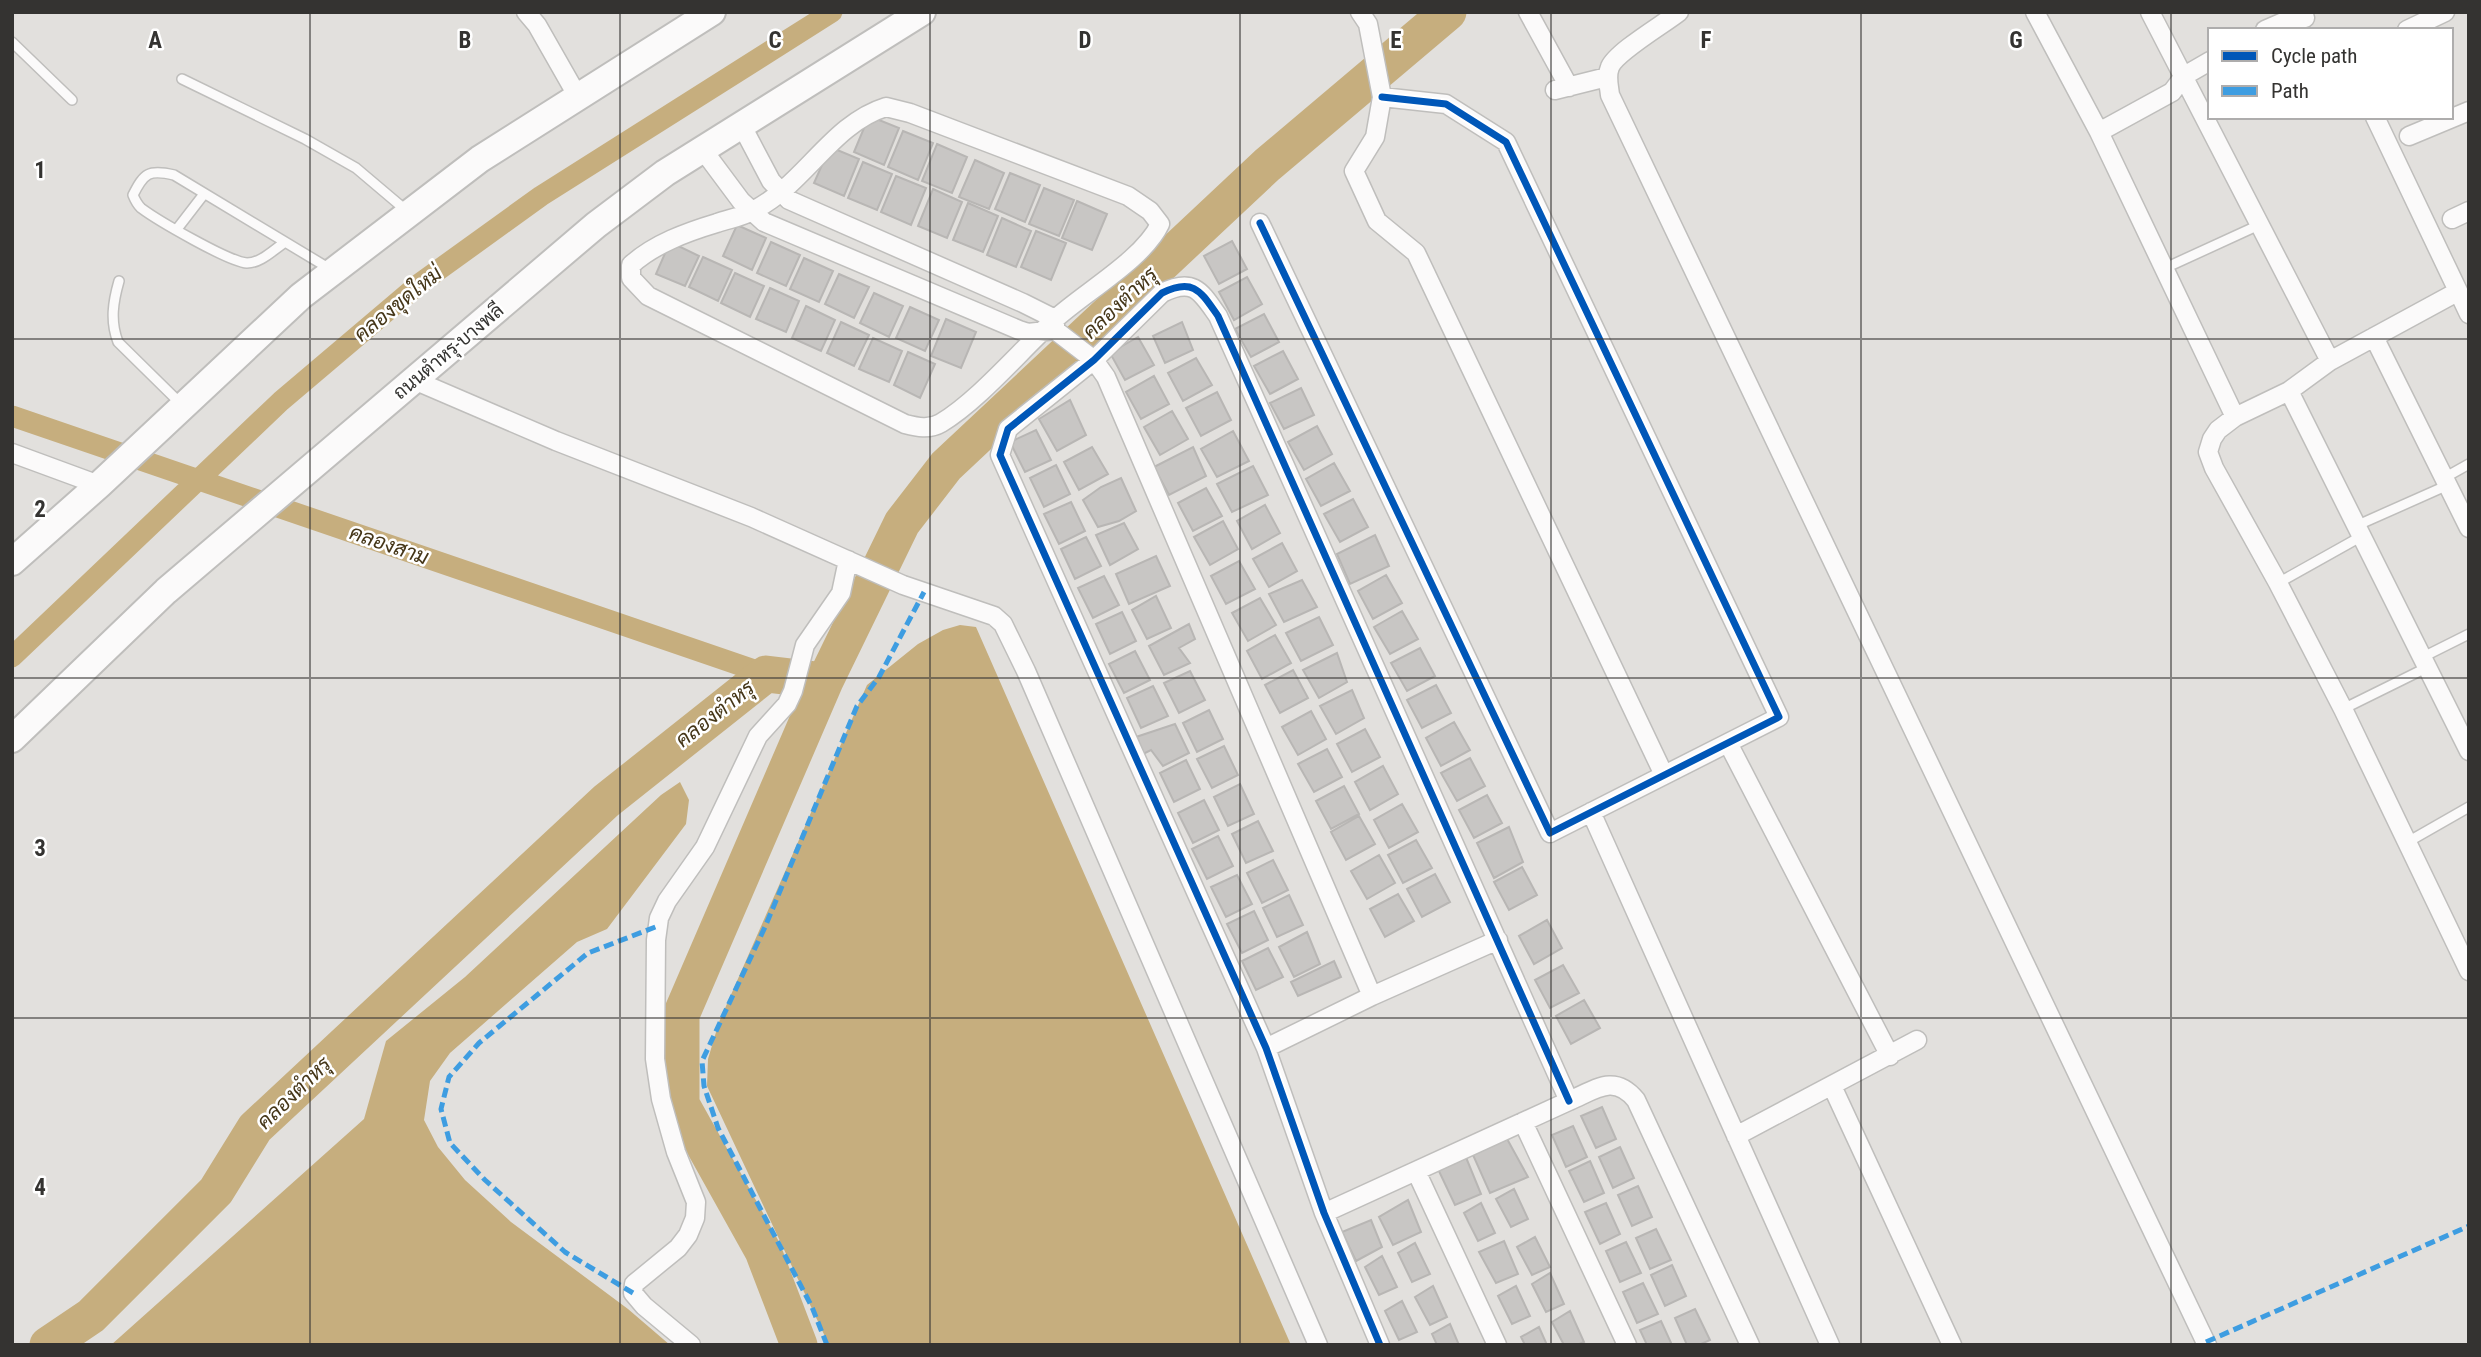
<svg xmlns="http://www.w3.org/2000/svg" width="2481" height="1357" font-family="'Roboto Condensed',Sarabun,sans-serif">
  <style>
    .water { fill: #c6ae7e }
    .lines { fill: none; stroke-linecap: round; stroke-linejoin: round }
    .canal { stroke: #c6ae7e; stroke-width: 21 }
    .river { stroke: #c6ae7e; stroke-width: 37 }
    .building { fill: #c8c6c4; stroke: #b8b6b4; stroke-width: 2 }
    .service-casing { stroke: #bfbebc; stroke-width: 12 }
    .minor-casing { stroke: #bfbebc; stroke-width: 21 }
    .primary-casing { stroke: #bfbebc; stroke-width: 30 }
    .service { stroke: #fbfafa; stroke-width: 9 }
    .minor { stroke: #fbfafa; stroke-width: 18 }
    .primary { stroke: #fbfafa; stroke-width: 26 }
    .quiet { stroke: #3e9de1; stroke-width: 5; stroke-dasharray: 10 5; stroke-linecap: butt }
    .cycleway-casing { stroke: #fff; stroke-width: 11 }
    .cycleway { stroke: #0057b8; stroke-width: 7 }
    .grid { fill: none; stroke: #343331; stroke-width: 2; stroke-opacity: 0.55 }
    .labels { text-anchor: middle; stroke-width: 5; stroke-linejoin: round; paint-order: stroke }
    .street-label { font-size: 19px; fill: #343331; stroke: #fff }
    .water-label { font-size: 21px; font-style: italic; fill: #453618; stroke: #fff }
    .grid-label { font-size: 23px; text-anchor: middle; font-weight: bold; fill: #343331; stroke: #fff; stroke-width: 5; stroke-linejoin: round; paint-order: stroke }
  </style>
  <rect width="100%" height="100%" fill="#e2e0dd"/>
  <path class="water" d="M960 625 976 627 1291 1345H829L707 1086 708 1059 719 1022 867 685 918 644 943 630Z
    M680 782 689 800 686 824 607 929 577 942 450 1053 430 1081 424 1120 438 1147 465 1180 511 1222 628 1309 670 1345H111L364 1119 386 1041 465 977 661 795Z"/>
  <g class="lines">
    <path class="canal" d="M12 416 766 674
      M12 657 281 401 419 284 541 196 832 12"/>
    <path class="river" d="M48 1345 91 1316 216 1191 255 1128 606 801 766 674 825 681
      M799 1345 763 1251 681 1104V1015L825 681 902 523 946 466 1267 165 1448 12"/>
  </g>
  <path class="building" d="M869 116 899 128 884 165 854 152Z
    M903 131 933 143 918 180 888 167Z
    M937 144 967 157 952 193 922 181Z
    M830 147 859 159 844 196 814 183Z
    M975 160 1004 173 989 209 959 197Z
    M863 162 892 174 877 210 848 198Z
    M1010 173 1040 185 1025 222 995 209Z
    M896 176 926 188 911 225 881 212Z
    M1044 188 1074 200 1059 236 1029 224Z
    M933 189 962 202 947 238 918 226Z
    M1077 201 1107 214 1092 250 1062 238Z
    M968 203 998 216 983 252 953 240Z
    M1002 218 1031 231 1016 267 987 255Z
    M737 225 766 238 752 270 723 256Z
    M1036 231 1066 243 1051 280 1021 267Z
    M1232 241 1247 269 1219 284 1204 256Z
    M670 242 699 256 685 286 656 274Z
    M771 242 800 255 786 286 757 273Z
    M703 257 732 270 718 301 689 287Z
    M804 258 833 271 819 302 790 289Z
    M735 273 764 286 750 317 721 303Z
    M839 274 869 287 854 318 825 304Z
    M1247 277 1262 304 1234 320 1219 292Z
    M770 288 799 301 786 332 756 319Z
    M874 293 903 306 889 337 860 323Z
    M806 306 835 320 821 351 792 338Z
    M910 307 939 320 925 351 896 338Z
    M1264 314 1279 342 1251 357 1235 329Z
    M946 319 976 332 961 368 931 356Z
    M841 322 869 335 854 366 827 353Z
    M1182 322 1193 350 1165 363 1153 336Z
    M1138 337 1154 365 1125 380 1110 353Z
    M873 338 902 351 889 382 859 369Z
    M1283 351 1298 379 1270 394 1254 366Z
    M908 352 935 364 920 398 894 385Z
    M1196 358 1212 385 1183 401 1168 373Z
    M1154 376 1169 404 1141 419 1126 392Z
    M1301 388 1314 415 1284 429 1270 403Z
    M1217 392 1231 420 1201 436 1186 408Z
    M1070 400 1086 435 1057 451 1039 419Z
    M1172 411 1188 439 1160 455 1144 427Z
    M1317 426 1332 454 1304 470 1288 442Z
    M1036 430 1051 460 1025 472 1010 442Z
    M1233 431 1249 461 1217 477 1201 449Z
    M1092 447 1108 474 1079 490 1064 462Z
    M1193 447 1206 476 1169 495 1154 467Z
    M1334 463 1350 491 1321 506 1306 479Z
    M1056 465 1070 494 1044 507 1030 478Z
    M1253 466 1268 495 1232 512 1217 484Z
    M1121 478 1136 511 1119 521 1098 527 1083 500 1101 487Z
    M1206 488 1222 516 1193 531 1178 503Z
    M1353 499 1368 527 1340 542 1324 514Z
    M1071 502 1085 531 1059 544 1044 514Z
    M1265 505 1280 533 1252 549 1237 521Z
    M1223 521 1238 549 1210 565 1194 537Z
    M1124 523 1138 549 1110 565 1096 535Z
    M1375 535 1389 566 1350 584 1337 554Z
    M1086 537 1101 566 1075 579 1061 549Z
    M1282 543 1297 571 1269 587 1253 559Z
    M1156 556 1170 586 1129 604 1116 574Z
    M1239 561 1255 589 1226 604 1211 576Z
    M1386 575 1402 603 1373 619 1358 591Z
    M1104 576 1119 605 1093 618 1078 588Z
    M1302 580 1317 607 1284 622 1269 594Z
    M1156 596 1171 628 1147 639 1132 610Z
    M1260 598 1276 625 1248 641 1232 613Z
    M1402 611 1418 639 1390 654 1374 627Z
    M1122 612 1136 641 1110 654 1096 624Z
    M1319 617 1333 645 1301 661 1286 633Z
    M1189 624 1195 639 1179 648 1190 663 1164 675 1149 646Z
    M1275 635 1291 663 1262 679 1247 651Z
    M1420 648 1435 676 1407 691 1391 663Z
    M1135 651 1150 680 1124 693 1109 664Z
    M1337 653 1347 682 1319 698 1303 670Z
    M1293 670 1308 698 1280 713 1265 685Z
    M1190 671 1205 700 1179 713 1164 683Z
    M1436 685 1451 713 1422 728 1407 700Z
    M1153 686 1168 716 1141 728 1127 698Z
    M1352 690 1364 718 1336 734 1320 706Z
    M1209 710 1223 739 1197 752 1183 723Z
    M1311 711 1326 739 1298 755 1282 727Z
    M1454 722 1470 750 1441 766 1426 738Z
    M1175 724 1189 753 1163 766 1151 750 1137 757 1133 738Z
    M1365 729 1380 757 1352 772 1337 744Z
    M1224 746 1238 775 1212 788 1197 759Z
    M1327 749 1342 777 1314 792 1298 764Z
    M1470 758 1485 786 1457 801 1441 773Z
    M1186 760 1200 789 1174 802 1160 773Z
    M1383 766 1398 794 1370 810 1355 782Z
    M1240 784 1254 814 1228 826 1214 797Z
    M1344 786 1359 814 1331 829 1316 801Z
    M1487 795 1502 823 1474 838 1459 810Z
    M1204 800 1219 830 1193 843 1178 813Z
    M1402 804 1418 832 1389 848 1374 820Z
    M1359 816 1375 844 1346 860 1331 832Z
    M1258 821 1273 851 1246 863 1232 834Z
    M1509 827 1523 862 1494 878 1477 843Z
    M1218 836 1233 866 1207 879 1192 849Z
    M1416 840 1432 868 1403 883 1388 855Z
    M1379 855 1395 883 1367 899 1351 871Z
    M1273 860 1288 890 1262 903 1247 873Z
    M1522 867 1537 895 1509 910 1494 882Z
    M1435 874 1450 902 1422 917 1407 889Z
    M1237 875 1252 904 1226 917 1211 887Z
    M1398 894 1414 921 1385 937 1370 909Z
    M1289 895 1303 925 1277 937 1263 908Z
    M1254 911 1268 940 1242 953 1227 924Z
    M1547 920 1562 948 1534 964 1519 936Z
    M1307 932 1320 964 1294 977 1279 947Z
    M1268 948 1283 977 1256 990 1242 961Z
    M1334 961 1341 977 1298 996 1291 982Z
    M1563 965 1579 993 1550 1008 1535 980Z
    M1584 1000 1600 1028 1571 1044 1556 1016Z
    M1602 1107 1616 1139 1596 1148 1581 1116Z
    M1573 1126 1587 1157 1566 1167 1552 1135Z
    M1506 1137 1528 1177 1490 1193 1473 1155Z
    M1620 1147 1634 1178 1613 1188 1599 1157Z
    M1465 1155 1481 1194 1455 1205 1437 1167Z
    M1590 1161 1604 1193 1584 1202 1569 1171Z
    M1638 1186 1652 1217 1632 1226 1618 1195Z
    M1514 1189 1528 1219 1511 1227 1496 1199Z
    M1408 1200 1421 1232 1393 1245 1379 1217Z
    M1481 1203 1495 1233 1478 1241 1464 1213Z
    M1606 1203 1620 1234 1600 1244 1585 1212Z
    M1371 1220 1382 1247 1356 1261 1342 1232Z
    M1656 1229 1671 1260 1650 1269 1636 1238Z
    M1535 1237 1550 1267 1532 1275 1517 1247Z
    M1504 1241 1518 1274 1496 1283 1479 1252Z
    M1626 1242 1641 1273 1620 1282 1606 1251Z
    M1415 1243 1430 1274 1412 1282 1398 1253Z
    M1382 1256 1397 1287 1379 1295 1365 1267Z
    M1672 1265 1686 1296 1665 1306 1651 1275Z
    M1550 1273 1564 1304 1546 1312 1532 1284Z
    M1643 1283 1658 1314 1637 1323 1623 1292Z
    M1433 1286 1447 1317 1430 1325 1415 1297Z
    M1516 1286 1530 1316 1512 1324 1498 1296Z
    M1402 1301 1417 1332 1399 1340 1385 1311Z
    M1695 1309 1710 1340 1699 1345H1687L1675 1318Z
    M1570 1311 1584 1342 1577 1345H1564L1552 1322Z
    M1661 1321 1672 1345H1647L1640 1330Z
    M1450 1324 1459 1345H1437L1432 1334Z
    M1539 1327 1547 1345H1525L1521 1337Z"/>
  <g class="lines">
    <defs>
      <path id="service" d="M12 42 72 100
        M182 79 305 139 356 168 408 212
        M177 229 204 194
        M284 243C273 250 261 263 247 263 229 262 157 220 141 208 137 204 135 200 133 195 144 173 149 169 174 175L330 269
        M2163 269 2259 225
        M119 281C113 302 110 321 118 342L182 405
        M2444 478 2469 464
        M2358 525 2448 485
        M2278 583 2362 536
        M2421 658 2469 634
        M2343 709 2426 668
        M2406 843 2469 807"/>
      <path id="minor" d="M526 12 537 25 578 97
        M1360 12 1368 24 1382 97 1375 137 1354 171 1377 221 1416 253 1664 775
        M1528 12 1569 87
        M1679 12C1664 24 1616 52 1610 67 1606 76 1609 85 1610 95L2207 1345
        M2035 12 2099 132 2235 417
        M2150 12 2330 361
        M2265 30 2288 20 2305 18
        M2407 30 2445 12
        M1555 90 1607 77
        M886 107 910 113 1128 196 1150 211 1160 224C1143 260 1083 293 1053 321 1019 352 979 400 941 423 929 430 917 427 905 424L648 296 631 278V265C654 244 687 232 717 223 728 219 742 217 752 211 804 186 831 124 886 107Z
        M2375 117 2469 314
        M742 126 771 181 789 200 1023 303 1055 319V329
        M2099 132 2172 92 2184 76 2210 61
        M2409 136 2469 111
        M703 150 741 201 764 222 1019 330 1028 333 1055 330 1094 360 1106 377 1372 996
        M2452 219 2469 211
        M1260 223 1550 833 1779 717 1506 142 1446 104 1382 97
        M2457 292 2330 361 2289 391 2235 417 2218 430 2212 439 2208 452 2214 468 2278 583 2343 709 2469 971
        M2374 337 2469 528
        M414 380 556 441 751 517 903 585 994 616 1003 624 1026 671 1318 1345
        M2289 391 2469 751
        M12 453 99 485
        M1728 743 1890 1056
        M1591 812 1830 1345
        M1266 1048 1372 996 1498 940
        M1832 1086 1952 1345
        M1523 1122 1627 1345
        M1736 1136 1917 1040
        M1416 1171 1497 1345
        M1324 1213 1569 1101C1595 1090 1614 1073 1636 1100L1750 1345
        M691 1345 644 1306 633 1293 634 1284 678 1248 688 1235 695 1218 696 1202 676 1152 661 1099 655 1059 656 940 659 918 667 901 705 847 758 736 787 704 793 691 805 645 841 593 848 560
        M1380 1345 1324 1213 1266 1048 1000 455 1008 429 1094 360 1162 293C1194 277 1201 292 1218 316L1569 1101"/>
      <path id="primary" d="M12 562 99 485 301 296 480 159 712 12
        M12 739 166 591 596 225 665 173 922 12"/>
    </defs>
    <use href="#service" class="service-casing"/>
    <use href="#minor" class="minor-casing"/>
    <use href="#primary" class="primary-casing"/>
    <use href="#service" class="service"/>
    <use href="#minor" class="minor"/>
    <use href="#primary" class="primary"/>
    <path class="quiet" d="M633 1293 565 1252 485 1180 450 1143 441 1109 449 1077 479 1043 588 953 658 926
      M2206 1342 2469 1226
      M827 1345 812 1307 718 1128 704 1086 702 1061 765 927 857 706 879 677 924 592"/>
    <defs>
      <path id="cycleway" d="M1260 223 1550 833 1779 717 1506 142 1446 104 1382 97
        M1380 1345 1324 1213 1266 1048 1000 455 1008 429 1094 360 1162 293C1194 277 1201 292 1218 316L1569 1101"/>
    </defs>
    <use href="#cycleway" class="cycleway-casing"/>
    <use href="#cycleway" class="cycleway"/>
  </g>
  <path class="grid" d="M310 12V1345M620 12V1345M930 12V1345M1240 12V1345M1551 12V1345M1861 12V1345M2171 12V1345M12 339H2469M12 678H2469M12 1018H2469"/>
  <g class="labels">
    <g class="street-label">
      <text transform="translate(448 351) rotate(-40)" y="7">ถนนตำหรุ-บางพลี</text>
    </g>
    <g class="water-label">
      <text transform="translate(1120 303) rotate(-43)" y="7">คลองตำหรุ</text>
      <text transform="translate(398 304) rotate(-39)" y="7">คลองขุดใหม่</text>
      <text transform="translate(389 545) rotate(19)" y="7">คลองสาม</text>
      <text transform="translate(715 714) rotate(-38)" y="7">คลองตำหรุ</text>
      <text transform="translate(294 1093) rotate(-44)" y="7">คลองตำหรุ</text>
    </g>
  </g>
  <g class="grid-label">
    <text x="155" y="48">A</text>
    <text x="465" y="48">B</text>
    <text x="775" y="48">C</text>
    <text x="1085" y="48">D</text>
    <text x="1396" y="48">E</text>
    <text x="1706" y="48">F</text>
    <text x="2016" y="48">G</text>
    <text x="40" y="178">1</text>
    <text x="40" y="517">2</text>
    <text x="40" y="856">3</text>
    <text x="40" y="1195">4</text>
  </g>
  <rect width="2481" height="1357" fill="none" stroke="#343331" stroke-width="28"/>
  <rect x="2208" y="28" width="245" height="91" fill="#ffffff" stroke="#aeadad" stroke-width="2"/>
  <rect x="2222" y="51" width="35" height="10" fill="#0057b8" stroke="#aeadad" stroke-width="2"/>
  <text x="2271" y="63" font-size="21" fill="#343331">Cycle path</text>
  <rect x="2222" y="86" width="35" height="10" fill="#3e9de1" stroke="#aeadad" stroke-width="2"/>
  <text x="2271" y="98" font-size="21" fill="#343331">Path</text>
</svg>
